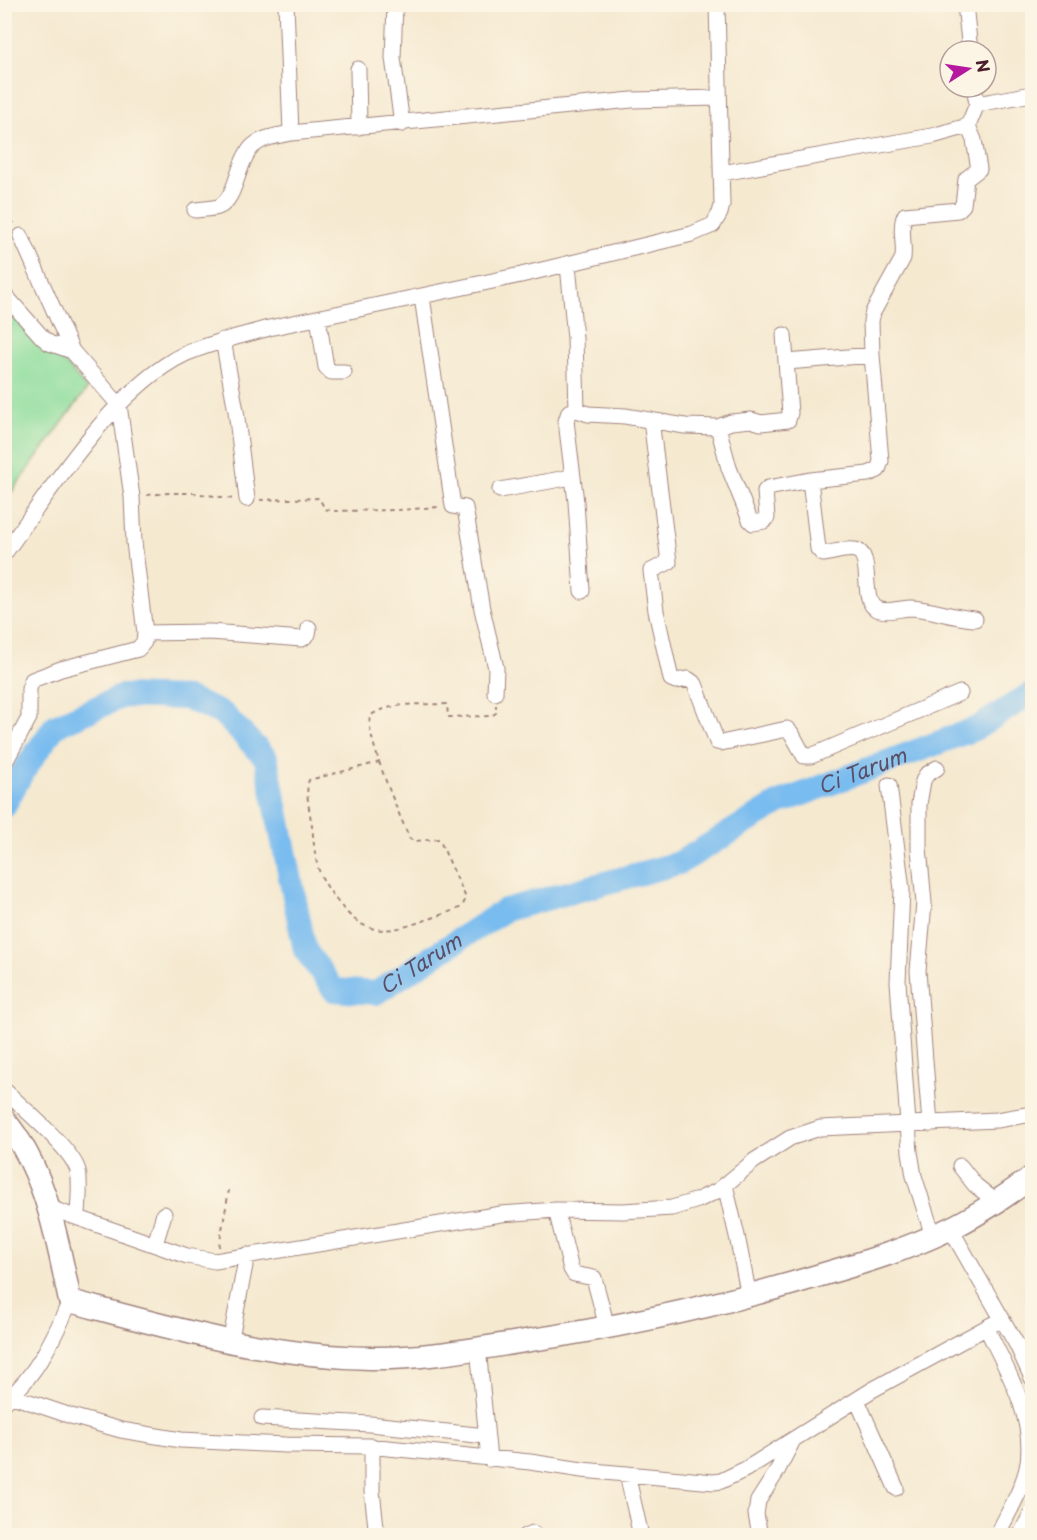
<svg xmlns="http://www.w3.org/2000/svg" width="1037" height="1540" font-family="'Playpen Sans',sans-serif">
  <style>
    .green { fill: #8ddd9c; stroke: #6c7e64; stroke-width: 1.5 }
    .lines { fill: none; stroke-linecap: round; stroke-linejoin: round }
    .river { stroke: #79bcef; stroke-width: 24 }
    .street-casing { stroke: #a0847e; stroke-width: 17 }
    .secondary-casing { stroke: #a0847e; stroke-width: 25 }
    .path { stroke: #a0847e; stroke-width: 2; stroke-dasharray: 4.5 4.5; stroke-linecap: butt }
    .street { stroke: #fff; stroke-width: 15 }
    .secondary { stroke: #fff; stroke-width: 22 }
    .labels { text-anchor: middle; stroke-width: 5; stroke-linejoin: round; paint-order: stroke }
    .water-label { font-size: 21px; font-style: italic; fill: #584e66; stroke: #fcf5e5 }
  </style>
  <rect width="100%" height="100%" fill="#fcf5e5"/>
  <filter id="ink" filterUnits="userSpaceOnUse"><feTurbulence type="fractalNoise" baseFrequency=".0167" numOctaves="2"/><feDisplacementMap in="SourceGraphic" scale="12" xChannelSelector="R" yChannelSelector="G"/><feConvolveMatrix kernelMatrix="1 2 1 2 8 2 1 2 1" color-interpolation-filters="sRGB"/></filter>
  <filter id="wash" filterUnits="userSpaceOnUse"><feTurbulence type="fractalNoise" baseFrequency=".008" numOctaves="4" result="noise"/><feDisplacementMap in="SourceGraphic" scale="24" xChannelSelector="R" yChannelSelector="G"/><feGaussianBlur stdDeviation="1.35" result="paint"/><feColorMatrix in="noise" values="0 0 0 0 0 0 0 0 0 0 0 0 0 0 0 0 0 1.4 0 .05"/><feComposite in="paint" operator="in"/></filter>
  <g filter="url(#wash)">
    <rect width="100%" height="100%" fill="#f5e9d0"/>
    <path class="green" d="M5 305 35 342 67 365 87 389 5 501Z"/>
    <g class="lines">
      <path class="river" id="s1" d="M4 806 22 773 55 726 123 696 186 698 223 714 266 758 305 950 334 990 376 993 505 910 679 863 779 803 977 728 1032 693"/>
    </g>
  </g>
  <g filter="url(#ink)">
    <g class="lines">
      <defs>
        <path id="street" d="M286 4 291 133
          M395 4 393 58 402 124
          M965 4 970 51
          M358 69 359 127
          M977 104 1032 94
          M722 173 932 136 968 126
          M195 210C202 209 211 209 218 207 237 200 237 161 252 147 262 137 278 136 291 133L632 100 718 98
          M568 265 575 338 577 410 569 412 566 421 576 502 582 591
          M4 294 42 337 49 343 72 351
          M422 297 453 506 465 508 482 609 496 668 495 693
          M318 318 326 367 331 372H344
          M223 340 236 411 247 499
          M872 355 871 321 873 312 903 258C905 244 899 227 905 215L958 210 963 205 966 179 979 169 974 140 968 126 977 104 974 87
          M577 410 588 414 625 416 685 426 718 427 731 422 751 420 761 423 788 420 790 413 784 335
          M651 420 669 562 651 571 656 611 671 679 676 681 688 679 695 684 717 742 721 743 787 729 792 734 804 756H811L960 693
          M718 427 729 468 750 520 753 523 764 521 767 518 765 491 768 488 810 480 868 474 878 470 881 461 872 355 787 362
          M810 480 818 549 823 554C833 553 845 548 855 550 874 553 860 598 875 608 884 614 901 608 911 608 932 609 953 618 975 619
          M500 490 572 477
          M4 554C50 491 115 387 185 354 212 342 241 336 269 328L521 275 692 234 713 225 720 213 722 205 717 4
          M145 633 210 632 302 639 308 634 309 628
          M4 764 29 718V689L32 680 61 669 138 649 144 642 145 633 134 542 132 497 119 405 72 351 21 236
          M889 785 902 890 898 982 910 1152 914 1176 933 1236
          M4 1090C22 1107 73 1150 78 1171 81 1186 78 1203 78 1218
          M930 1124 918 971 924 903 919 848V804L923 781 926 775 937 768
          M960 1166 975 1185 995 1201
          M725 1185 737 1236 749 1296
          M47 1207 187 1256 215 1261 501 1214 556 1210 623 1211 672 1208 698 1200 719 1190 754 1161 790 1138 820 1128 997 1120 1032 1114
          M556 1210 571 1269 574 1274 594 1278 607 1327
          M950 1228 1017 1345 1032 1378
          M155 1244 164 1214
          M987 1329C1007 1370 1037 1420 1027 1468 1022 1491 1007 1514 997 1536
          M230 1343 247 1255
          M478 1348 489 1459
          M12 1396 71 1416 121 1430 181 1440 286 1445 368 1446 530 1462 582 1470 714 1482 721 1481 746 1469 872 1390 1002 1319
          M857 1400 896 1488
          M6 1401C37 1374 54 1338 70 1301
          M262 1418 370 1424 486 1436
          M372 1446V1491L377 1536
          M627 1474 641 1536
          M526 1536 533 1533 537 1536
          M760 1536 756 1514 758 1501 776 1473 792 1442
          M1020 1536 1032 1512"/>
        <path id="secondary" d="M4 1120C46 1169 57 1240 70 1301 171 1328 265 1356 370 1358 422 1359 474 1349 525 1341 626 1326 726 1304 824 1274 865 1262 908 1249 947 1230 977 1216 1006 1196 1032 1177"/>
      </defs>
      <use href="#street" class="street-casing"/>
      <use href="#secondary" class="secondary-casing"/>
      <path class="path" d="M4 207 14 223
        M147 495 169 493H194L234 499
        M260 500 319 498 325 509 333 511 399 510 439 507
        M380 762 309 780C304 793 312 820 313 835 316 867 318 876 338 902 364 936 385 934 423 921 436 917 449 912 462 907L466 898 439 839 415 841 410 839C400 817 365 736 370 716 391 701 423 705 447 704L448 717 491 716 496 713V705
        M219 1247 229 1190"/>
      <use href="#street" class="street"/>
      <use href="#secondary" class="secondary"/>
    </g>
  </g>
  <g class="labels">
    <g class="water-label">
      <text dy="7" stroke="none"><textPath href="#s1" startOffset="1161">Ci Tarum</textPath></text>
      <text dy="7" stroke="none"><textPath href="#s1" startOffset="675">Ci Tarum</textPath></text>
    </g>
  </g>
  <rect width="1037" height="1540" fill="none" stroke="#fcf5e5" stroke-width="24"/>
  <g transform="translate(968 69) rotate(78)"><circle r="28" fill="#fcf5e5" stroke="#b59f9b" stroke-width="1.5"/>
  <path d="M0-4.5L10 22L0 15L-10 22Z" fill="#b5179e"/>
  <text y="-9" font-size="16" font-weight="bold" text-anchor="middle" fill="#4a1f2b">N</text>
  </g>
</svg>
